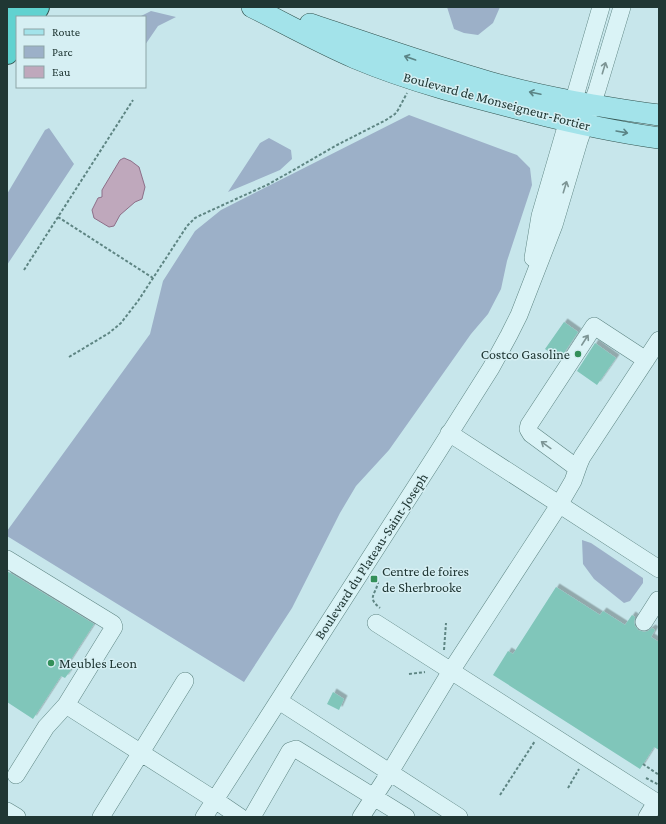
<svg xmlns="http://www.w3.org/2000/svg" width="666" height="824" font-family="'Crimson Pro',serif">
  <style>
    .green { fill: #9cb0c8 }
    .water { fill: #bfa8bc; stroke: #8d6f88 }
    .building { fill: #80c6ba; filter: url(#shadow) }
    .lines { fill: none; stroke-linecap: round; stroke-linejoin: round }
    .minor-casing { stroke: #5e8583; stroke-width: 18 }
    .major-casing { stroke: #32534f; stroke-width: 22 }
    .highway-casing { stroke: #32534f; stroke-width: 24 }
    .path { stroke: #5e8583; stroke-width: 2; stroke-dasharray: 3 2; stroke-linecap: butt }
    .minor { stroke: #daf3f6; stroke-width: 17 }
    .major { stroke: #a3e3ea; stroke-width: 21 }
    .highway { stroke: #60d2d0; stroke-width: 22 }
    .oneway { stroke: #5b8486 }
    .oneway2 { stroke: #7d9595 }
    .poi-dot { fill: #338f59; stroke: #d6eff3; stroke-width: 1.5 }
    .labels { text-anchor: middle; stroke-width: 3; stroke-linejoin: round; paint-order: stroke }
    .street-label { font-size: 14px; fill: #203734; stroke: #d6eff3 }
    .poi-label { font-size: 14px; fill: #203734; stroke: #d6eff3; text-anchor: start }
  </style>
  <defs>
    <filter id="shadow"><feDropShadow dx="3.5" dy="-3.5" stdDeviation="0" flood-color="#0004"/></filter>
  </defs>
  <rect width="100%" height="100%" fill="#c7e6eb"/>
  <path class="green" d="M447 7H500L493 23 478 35 464 33 454 29Z
    M151 11 176 17 158 26 145 45V17H139Z
    M409 115 517 155 530 168 532 185 507 261 501 289 488 314 471 334 389 450 356 486 340 513 292 608 244 682 7 536V531L150 334 163 281 195 231 221 210Z
    M49 128 74 164 7 265V194L45 130Z
    M269 138 291 150 292 159 280 170 228 192 260 143Z
    M582 540 591 543 643 578V583L630 601 624 603 594 579 583 564Z"/>
  <path class="water" d="M124 158 131 161 139 167 145 187 142 199 135 202 120 215 114 226 109 227 94 218 92 210 98 198 102 197V190L120 160Z"/>
  <path class="building" d="M564 322 578 332 560 359 545 349Z
    M595 343 616 358 597 385 577 371Z
    M7 571 94 624 66 667 71 670 65 678 61 676 33 719 7 702Z
    M556 587 600 615 603 611 625 625 632 615 635 617 634 622 635 626 638 630 644 632 648 631 652 628 655 630 651 637 659 642V750L654 747 640 769 493 675 508 651 513 654Z
    M333 692 344 699 339 710 327 704Z"/>
  <g class="lines">
    <defs>
      <path id="minor" d="M533 258 540 216 601 7
        M449 433 659 569
        M577 468 531 434 528 429 529 425 594 326 646 360
        M7 559 113 624 114 627 66 705 46 727 16 775
        M644 622 658 600H659
        M376 623 656 802 647 817
        M279 701 459 817
        M66 705 215 800 240 817
        M7 811 17 817
        M101 817 185 681
        M204 817 436 455 491 368 509 335 519 315 554 225 579 141 597 90 622 7
        M252 817 290 751 296 749 406 817
        M361 817 390 772 451 671 559 505 573 481 579 464 582 457 659 340"/>
      <path id="major" d="M252 7C286 24 320 43 355 58 412 82 472 97 531 112 574 123 616 132 659 138
        M310 24C370 44 429 65 489 82 545 98 602 107 659 115"/>
      <path id="highway" d="M32 17 38 7
        M7 31 19 7
        M7 53 17 39"/>
    </defs>
    <use href="#minor" class="minor-casing"/>
    <use href="#major" class="major-casing"/>
    <use href="#highway" class="highway-casing"/>
    <path class="path" d="M58 217 153 278
      M24 270 133 100
      M69 357 109 333 121 323 138 301 187 226 195 218 201 215 269 184 337 145 386 120 395 114 398 110 407 93
      M373 578 377 581 378 583C375 595 367 598 380 608
      M444 650 446 623
      M409 674 425 672
      M643 764 659 775
      M646 778 659 785
      M568 788 579 769
      M500 795 535 741"/>
    <use href="#minor" class="minor"/>
    <use href="#major" class="major"/>
    <use href="#highway" class="highway"/>
  </g>
  <defs><path id="oneway-shaft" d="M-6 0H5M1.5-3L5.5 0L1.5 3" fill="none" stroke-width="1.6" stroke-linecap="round" stroke-linejoin="round"/></defs>
  <g class="oneway">
    <use href="#oneway-shaft" transform="translate(410 58) rotate(-161)"/>
    <use href="#oneway-shaft" transform="translate(535 93) rotate(-168)"/>
    <use href="#oneway-shaft" transform="translate(622 132) rotate(10)"/>
  </g>
  <g class="oneway2">
    <use href="#oneway-shaft" transform="translate(604 68) rotate(-73)"/>
    <use href="#oneway-shaft" transform="translate(565 187) rotate(-73)"/>
    <use href="#oneway-shaft" transform="translate(585 340) rotate(-57)"/>
    <use href="#oneway-shaft" transform="translate(546 445) rotate(-144)"/>
  </g>
  <g class="poi-dot">
    <circle cx="578" cy="354" r="4"/>
    <rect x="370" y="575" width="8" height="8" rx="2"/>
    <circle cx="51" cy="663" r="4"/>
  </g>
  <g class="labels">
    <g class="street-label">
      <text transform="translate(497 101) rotate(15)" y="5">Boulevard de Monseigneur-Fortier</text>
      <text transform="translate(371 556) rotate(-57)" y="5">Boulevard du Plateau-Saint-Joseph</text>
    </g>
    <g class="poi-label">
      <text x="570" y="359" text-anchor="end">Costco Gasoline</text>
      <text x="382" y="576">Centre de foires<tspan x="382" dy="16">de Sherbrooke</tspan></text>
      <text x="59" y="668">Meubles Leon</text>
    </g>
  </g>
  <rect width="666" height="824" fill="none" stroke="#203734" stroke-width="16"/>
  <rect x="16" y="16" width="130" height="72" fill="#d6eff3" stroke="#8da5a7"/>
  <rect x="24" y="29" width="20" height="6" fill="#a3e3ea" stroke="#8da5a7"/>
  <text x="52" y="36" font-size="12" fill="#203734">Route</text>
  <rect x="24" y="46" width="20" height="12" fill="#9cb0c8" stroke="#8da5a7"/>
  <text x="52" y="56" font-size="12" fill="#203734">Parc</text>
  <rect x="24" y="66" width="20" height="12" fill="#bfa8bc" stroke="#8da5a7"/>
  <text x="52" y="76" font-size="12" fill="#203734">Eau</text>
</svg>
